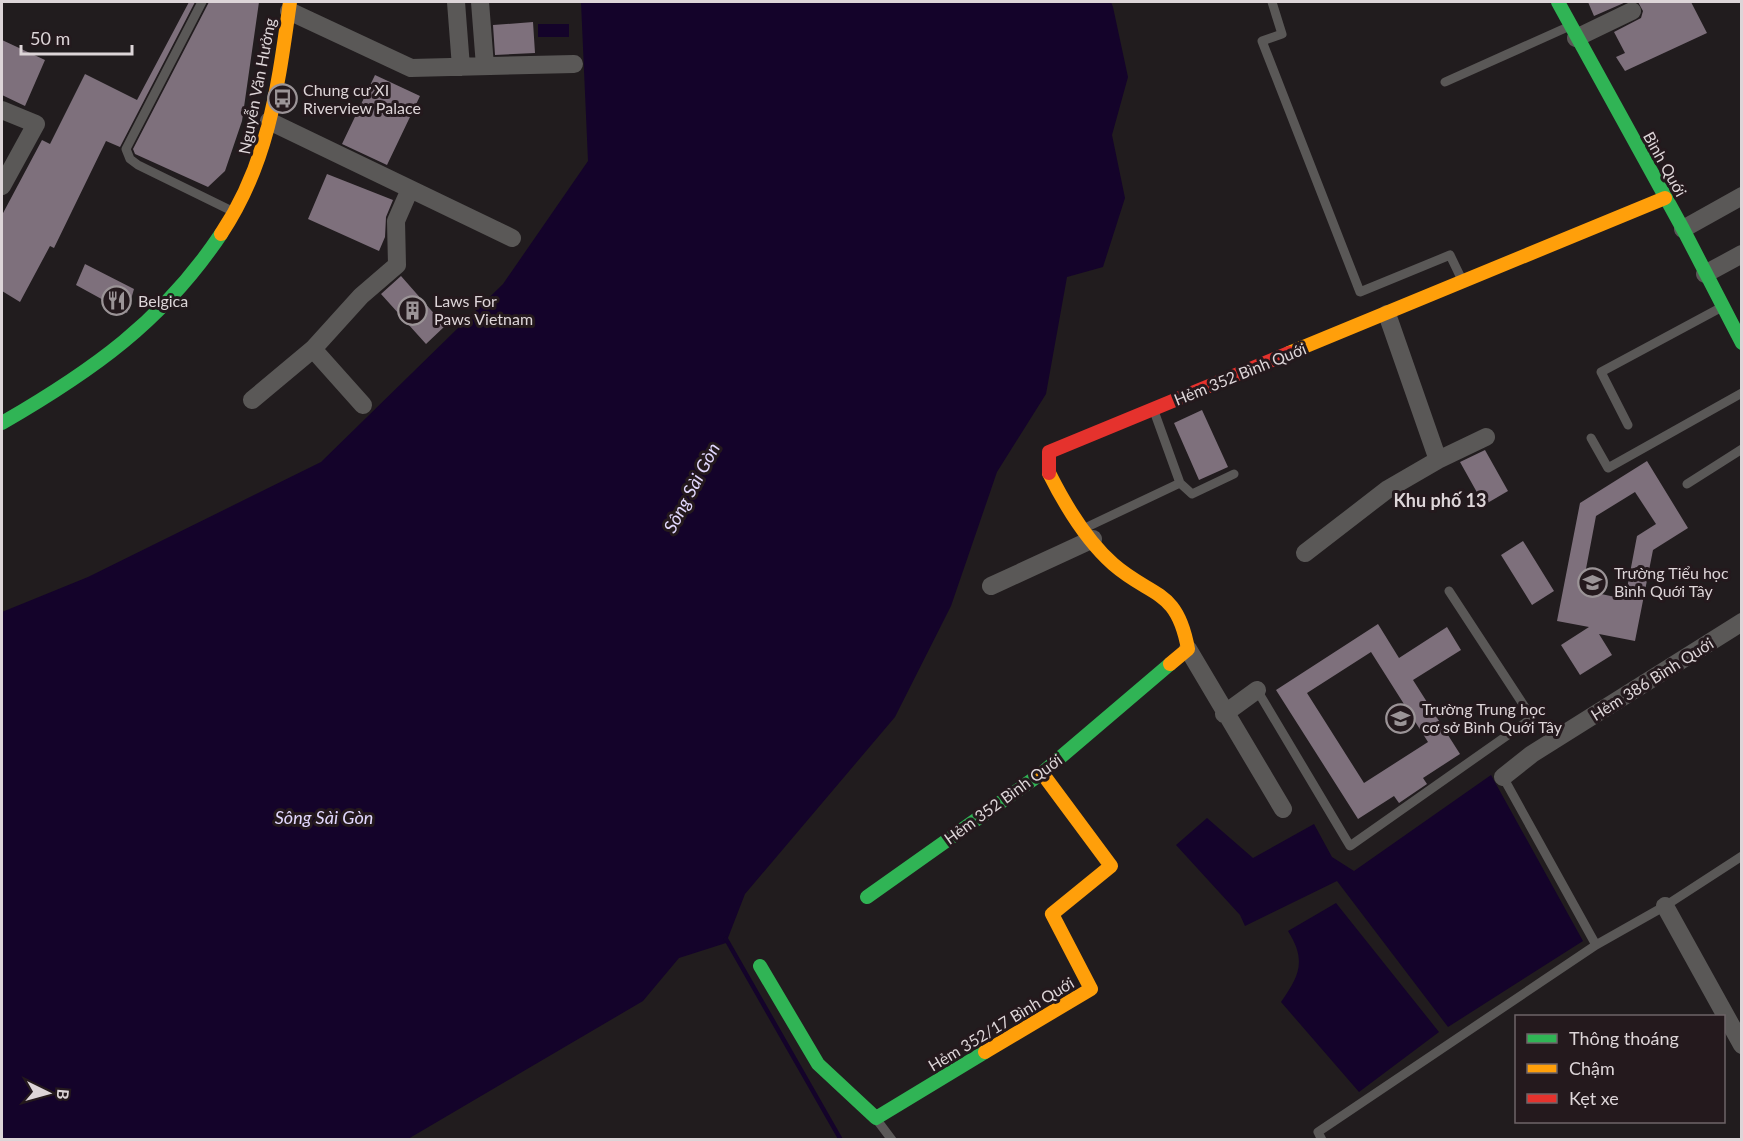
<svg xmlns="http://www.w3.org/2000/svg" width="1743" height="1141" font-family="Lato,sans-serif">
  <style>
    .water { fill: #14032a }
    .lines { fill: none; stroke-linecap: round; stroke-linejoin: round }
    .stream { stroke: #14032a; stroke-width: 4.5 }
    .building { fill: #7e707c; fill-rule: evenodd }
    .lane { stroke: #5a5857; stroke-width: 9 }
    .street { stroke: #5a5857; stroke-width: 18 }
    .fast { stroke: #30b455; stroke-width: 14 }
    .slow { stroke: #ff9f0a; stroke-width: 14 }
    .jam { stroke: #e5322d; stroke-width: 14 }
    .labels { text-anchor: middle; stroke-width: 6; stroke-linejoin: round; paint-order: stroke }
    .street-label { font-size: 16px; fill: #ddd5d8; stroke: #24191d }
    .poi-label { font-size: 16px; fill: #ddd5d8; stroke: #24191d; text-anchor: start }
    .water-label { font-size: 18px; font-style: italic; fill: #e2d8fe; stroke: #24191d }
    .neighbourhood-label { font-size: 18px; font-weight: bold; fill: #ddd5d8; stroke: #24191d }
  </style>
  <rect width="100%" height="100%" fill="#211c1e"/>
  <path class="water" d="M581 2H1111L1113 7 1128 77 1112 135 1125 198 1103 267 1067 277 1046 394 997 472 951 606 895 717 745 894 726 943 679 958 643 1001 408 1139H2V612L88 577 321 462 503 284 588 161Z
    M538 24H569V37H538Z
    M1491 775 1583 941 1448 1027 1337 881 1245 926 1240 915 1176 845 1207 818 1253 858 1314 824 1332 857 1354 871Z
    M1336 903 1439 1032 1359 1092 1281 1002C1299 976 1307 961 1288 931Z"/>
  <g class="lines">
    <path class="stream" d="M726 939 841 1140"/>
  </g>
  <path class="building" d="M189 2H195L120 147 106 141 54 248 50 246 20 302 2 291V215L42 140 50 144 85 74 137 100Z
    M209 2H259L242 121 225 171 208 187 135 154 133 149Z
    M1588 2H1626L1594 16Z
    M1638 2H1691L1707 33 1625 71 1616 57 1625 53 1614 32 1641 18 1643 11Z
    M533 22 535 53 495 55 493 25Z
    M2 40 45 60 25 106 2 95Z
    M375 75 420 96 387 165 342 144Z
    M327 174 393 200 386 217 385 237 379 251 308 219Z
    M85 264 134 289 127 313 76 285Z
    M401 276 445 326 426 344 381 294Z
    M1202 410 1228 467 1199 480 1174 423Z
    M1485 450 1508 491 1484 505 1460 462Z
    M1647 461 1688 528 1653 550 1635 641 1599 634 1612 655 1580 675 1561 645 1589 627 1557 621 1580 503ZM1635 492 1656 524 1637 536 1625 599 1582 590 1596 516Z
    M1523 541 1554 591 1532 605 1501 555Z
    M1378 624 1399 658 1447 627 1461 650 1413 680 1460 754 1423 778 1427 784 1399 803 1394 796 1358 819 1276 690ZM1371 652 1428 742 1364 783 1307 693Z"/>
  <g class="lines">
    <path class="lane" d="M202 2 126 149 130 159 138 165 232 211
      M1272 2 1282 34 1262 41 1360 292 1450 255 1462 280
      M1445 82 1570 26
      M1628 425 1601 372 1722 307
      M1591 438 1608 468 1742 393
      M1180 483 1192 494 1234 474
      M1687 484 1742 449
      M1085 528 1180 483 1154 411
      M1257 690 1350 846 1532 718 1449 591
      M1596 945 1665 906 1742 856
      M877 1120 892 1140
      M1322 1140 1318 1132 1596 945 1503 777"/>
    <path class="street" d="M456 2 461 67
      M480 2 485 66
      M289 11 411 68 574 64
      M1576 38 1632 11
      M2 110 36 124 2 186
      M269 121 512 238
      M1683 229 1742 196
      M1705 274 1742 254
      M1387 314 1438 460 1486 437
      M313 349 363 405
      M252 400 313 349 361 296 397 265 396 221 410 189
      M1305 553 1388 489 1438 460
      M991 586 1093 539
      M1188 649 1283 809
      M1224 714 1257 690
      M1503 777 1532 754 1742 622
      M1665 906 1742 1045"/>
    <path class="fast" d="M1558 2 1683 229 1742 343
      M2 423C92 371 163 321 221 234
      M867 897 1042 773 1170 664
      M760 966 818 1064 876 1118 985 1052"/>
    <path class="slow" d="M221 234C269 162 278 86 290 2
      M1289 353 1665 198
      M1049 473C1064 503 1087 541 1113 564 1152 598 1177 588 1188 649L1170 664
      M985 1052 1091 989 1052 914 1111 866 1042 773"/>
    <path class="jam" d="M1049 473V452L1289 353"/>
  </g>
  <defs>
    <symbol id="bus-ring" viewBox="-11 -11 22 22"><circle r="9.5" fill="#24191d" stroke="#9b9497" stroke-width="1.5"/><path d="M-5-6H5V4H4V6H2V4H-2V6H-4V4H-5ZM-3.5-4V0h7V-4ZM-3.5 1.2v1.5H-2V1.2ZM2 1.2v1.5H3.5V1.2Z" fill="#9b9497"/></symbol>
    <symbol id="restaurant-ring" viewBox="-11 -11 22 22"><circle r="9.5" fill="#24191d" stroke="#9b9497" stroke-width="1.5"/><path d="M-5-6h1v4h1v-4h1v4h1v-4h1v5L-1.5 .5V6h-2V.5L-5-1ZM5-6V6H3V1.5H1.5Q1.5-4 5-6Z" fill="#9b9497"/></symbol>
    <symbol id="building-ring" viewBox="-11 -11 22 22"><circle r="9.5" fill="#24191d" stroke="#9b9497" stroke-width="1.5"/><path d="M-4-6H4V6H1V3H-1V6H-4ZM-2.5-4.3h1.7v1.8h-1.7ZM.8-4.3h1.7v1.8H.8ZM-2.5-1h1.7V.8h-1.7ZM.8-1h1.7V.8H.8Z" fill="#9b9497"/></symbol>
    <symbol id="school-ring" viewBox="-11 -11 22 22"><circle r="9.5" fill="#24191d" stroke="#9b9497" stroke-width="1.5"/><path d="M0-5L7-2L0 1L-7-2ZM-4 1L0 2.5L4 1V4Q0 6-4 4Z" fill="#9b9497"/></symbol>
  </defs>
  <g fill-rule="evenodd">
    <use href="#bus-ring" x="266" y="82" width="33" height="33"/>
    <use href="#restaurant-ring" x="100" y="284" width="33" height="33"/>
    <use href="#building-ring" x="396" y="294" width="33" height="33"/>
    <use href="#school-ring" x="1576" y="566" width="33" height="33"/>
    <use href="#school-ring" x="1384" y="702" width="33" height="33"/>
  </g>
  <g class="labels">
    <g class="street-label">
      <text transform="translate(257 86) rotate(-79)" y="6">Nguyễn Văn Hưởng</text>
      <text transform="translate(1665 164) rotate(61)" y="6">Bình Quới</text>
      <text transform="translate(1240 374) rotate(-22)" y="6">Hẻm 352 Bình Quới</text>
      <text transform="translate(1652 679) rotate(-32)" y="6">Hẻm 386 Bình Quới</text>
      <text transform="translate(1003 799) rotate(-36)" y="6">Hẻm 352 Bình Quới</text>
      <text transform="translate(1001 1024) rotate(-31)" y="6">Hẻm 352/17 Bình Quới</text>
    </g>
    <g class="poi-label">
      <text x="303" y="96">Chung cư XI<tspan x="303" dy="18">Riverview Palace</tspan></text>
      <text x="138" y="307">Belgica</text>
      <text x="434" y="307">Laws For<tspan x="434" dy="18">Paws Vietnam</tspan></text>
      <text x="1614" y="579">Trường Tiểu học<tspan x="1614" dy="18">Bình Quới Tây</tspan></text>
      <text x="1422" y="715">Trường Trung học<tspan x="1422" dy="18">cơ sở Bình Quới Tây</tspan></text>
    </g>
    <g class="water-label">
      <text transform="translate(692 488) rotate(-62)" y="6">Sông Sài Gòn</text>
      <text x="324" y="824">Sông Sài Gòn</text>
    </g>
    <g class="neighbourhood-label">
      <text x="1440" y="507">Khu phố 13</text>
    </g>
  </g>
  <rect width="1743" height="1141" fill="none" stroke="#ddd5d8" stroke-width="6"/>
  <rect x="1515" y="1015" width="210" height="108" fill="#24191d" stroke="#6e6468" stroke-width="1.5"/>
  <rect x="1527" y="1034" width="30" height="9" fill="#30b455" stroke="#6e6468" stroke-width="1.5"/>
  <text x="1569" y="1045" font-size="18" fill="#ddd5d8">Thông thoáng</text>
  <rect x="1527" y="1064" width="30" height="9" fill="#ff9f0a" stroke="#6e6468" stroke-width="1.5"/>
  <text x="1569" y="1075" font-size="18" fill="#ddd5d8">Chậm</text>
  <rect x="1527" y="1094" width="30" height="9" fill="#e5322d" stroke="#6e6468" stroke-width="1.5"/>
  <text x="1569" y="1105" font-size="18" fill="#ddd5d8">Kẹt xe</text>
  <g transform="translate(48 1093) rotate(95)" stroke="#24191d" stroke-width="4.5" paint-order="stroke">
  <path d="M0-4.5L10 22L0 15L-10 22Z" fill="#ddd5d8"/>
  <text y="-9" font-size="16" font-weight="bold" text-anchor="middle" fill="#ddd5d8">B</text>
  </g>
  <path d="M21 45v9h111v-9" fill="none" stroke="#ddd5d8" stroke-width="3"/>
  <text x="30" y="45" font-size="18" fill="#ddd5d8" stroke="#24191d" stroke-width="4.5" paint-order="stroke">50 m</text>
</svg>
